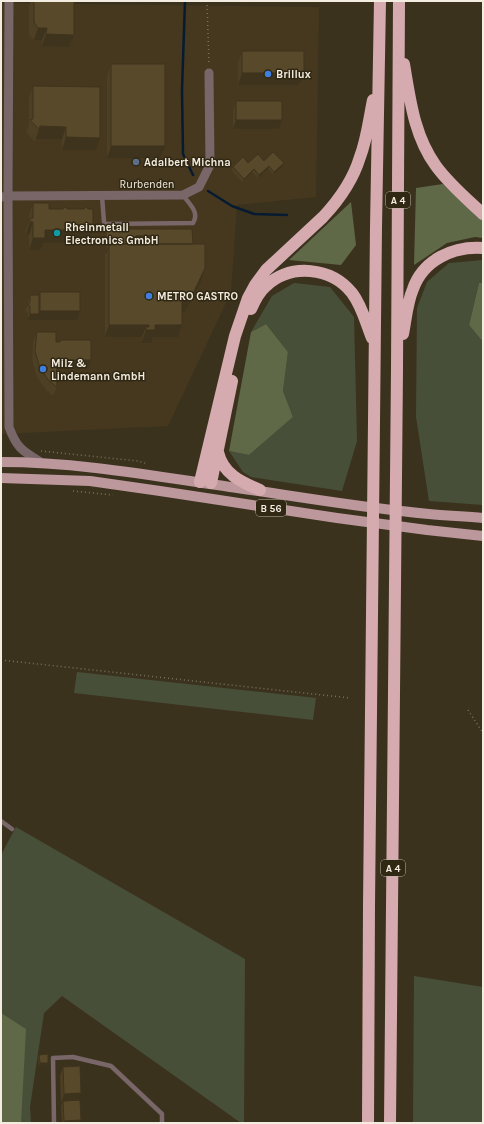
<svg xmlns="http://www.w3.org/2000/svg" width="484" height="1124" font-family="Karla,sans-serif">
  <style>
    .built { fill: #45381e }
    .green { fill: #484f38 }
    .forest { fill: #5f6948 }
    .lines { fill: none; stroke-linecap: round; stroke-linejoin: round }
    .stream { stroke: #061b31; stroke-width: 2.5 }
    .path { stroke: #79715f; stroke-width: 1.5; stroke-dasharray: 1 3; stroke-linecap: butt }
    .lane { stroke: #786668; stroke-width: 4.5 }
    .street { stroke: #786668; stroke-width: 9 }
    .primary { stroke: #bc989c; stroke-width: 10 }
    .highway { stroke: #d6abb0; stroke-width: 12 }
    .wall { fill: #4c3f24 }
    .shaded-wall { fill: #3e331d }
    .building { fill: #58492a; stroke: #3e331d }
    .shop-dot { fill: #3f7fe0; stroke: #312814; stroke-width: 1.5 }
    .service-dot { fill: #5c6f8a; stroke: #312814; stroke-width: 1.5 }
    .culture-dot { fill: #0f9aa8; stroke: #312814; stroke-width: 1.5 }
    .labels { text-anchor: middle; stroke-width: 3; stroke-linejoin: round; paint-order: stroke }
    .shield { fill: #312814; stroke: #b9b2a4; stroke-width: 1 }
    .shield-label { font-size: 10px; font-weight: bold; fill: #f3ede1 }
    .poi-label { font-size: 11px; font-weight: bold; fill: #f3ede1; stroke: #312814; text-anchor: start }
    .street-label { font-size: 11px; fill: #f3ede1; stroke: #312814 }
  </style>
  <rect width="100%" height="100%" fill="#3b321e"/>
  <path class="built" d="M1 3 319 7 316 197 237 205 231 292 168 426 1 434Z"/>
  <path class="green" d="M483 260V283H479L469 325 483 342V505L429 501 416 417 417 308 427 282 449 263Z
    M294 283 330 287 354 317 357 441 342 491 251 477 243 472 229 451 249 455 293 417 283 391 288 352 266 324 251 332 272 296Z
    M77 672 316 698 313 720 74 693Z
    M16 827 245 959 244 1123H241L62 996 44 1013 30 1107 31 1123H1V855Z
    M414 976 483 987V1123H413Z"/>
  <path class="forest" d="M443 184 483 221V238L475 237 447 243 414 265 416 188Z
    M351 202 356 245 341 265 289 260Z
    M479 283H483V342L469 325Z
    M266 324 288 352 283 391 293 417 249 455 229 451 251 332Z
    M1 1013 26 1029 21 1123H1Z"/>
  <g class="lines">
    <path class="stream" d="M185 1 182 90 183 154 193 175
      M208 191 232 206 254 214 287 215"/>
    <path class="path" d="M207 1 209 65
      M41 451 138 461 148 464
      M73 491 113 495
      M1 660 350 698
      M468 710 483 733"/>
    <path class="lane" d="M102 196 104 222 106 224 193 223C200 212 189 204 183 195
      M1 821 12 829
      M54 1123 53 1058 73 1057 111 1066 162 1114V1123"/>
    <path class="street" d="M9 1 8 196 9 427C17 449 23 451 42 463
      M1 197 8 196 183 195 199 187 210 165 209 73"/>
    <path class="primary" d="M1 462C78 462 154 476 230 487 296 496 362 508 429 514 447 516 465 516 483 518
      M1 478 90 481 160 491 337 518 427 530 483 536"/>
    <path class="highway" d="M404 64C410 99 414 136 436 166 449 184 467 199 483 214
      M251 309C255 300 259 292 266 286 291 263 331 267 352 293 362 306 366 323 372 338
      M403 334C406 319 407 303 413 289 423 260 453 246 483 248
      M218 452C223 474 241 482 260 490
      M200 482 235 336 248 298 255 285 266 270 323 217C339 200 353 180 360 157 367 139 369 119 373 100
      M211 483 232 381
      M368 1123 369 906 376 227 380 1
      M390 1123 397 369 399 1"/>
  </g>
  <path class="wall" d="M31 1H74V35L69 47 42 46V40H34L29 35V6Z
    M242 51 304 73 299 85H238V63Z
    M111 64 160 158H107V76Z
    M33 86 100 138 96 150H62V139H36L35 142 26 132 29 124V98Z
    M236 101 278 129H233V110Z
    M264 161 283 166 273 175 268 169 258 178 252 172 242 182 231 170 233 167Z
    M33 203 49 209 93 230 88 242 43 243 40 250H29V235H26L25 231 29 222V215Z
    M106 229 193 244 201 281 185 312H182V325L178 337H153L151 343H141L142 337H105V232Z
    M40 292 80 311 77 320H28V313L25 311 28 304V301L30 295H39Z
    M37 332 56 342H59L60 340 88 369H56L57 387 53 396 46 390 37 377 32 360 33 342Z
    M39 1055 47 1066H39L38 1058Z
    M63 1067 78 1100 81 1120 80 1123H62L61 1107 62 1103H61L60 1076Z"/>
  <path class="shaded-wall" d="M38 28H47L42 40H34Z
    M46 34 74 35 69 47 42 46Z
    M242 73H304L299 85H238Z
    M236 120H282L278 129H233Z
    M40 126 66 127 62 139H36Z
    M66 137 100 138 96 150H62Z
    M111 146H165L160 158H107Z
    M284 163 283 166 273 175 274 172Z
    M269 166 268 169 258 178 259 175Z
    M254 169 252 172 242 182 244 179Z
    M30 222H33L29 235H26Z
    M45 230H93L88 242 43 243 40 250H29L33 238Z
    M205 268 201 281 185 312H178L182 300Z
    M40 311H80L77 320H28L30 314H39Z
    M109 325H149L147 330 155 325H182L178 337H153L151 343H141L146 330V327L142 337H105Z
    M56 359H60L56 368Z
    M60 360H91L88 369H56Z
    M40 1063H48L47 1066H39Z
    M81 1093 77 1102 63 1100 62 1103H61L64 1094Z
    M81 1120 80 1123H64V1121Z"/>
  <path class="building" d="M34 1H74V35L46 34 47 28H38L34 22Z
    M242 51H304V73H242Z
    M111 64H165V146H111Z
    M33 86 100 87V138L66 137V127L40 126 39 129 30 120 33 119Z
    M236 101H282V120H236Z
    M273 152 284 163 274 172 269 166 259 175 254 169 244 179 233 167 243 157 248 163 258 154 264 161Z
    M33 203H49V209H63L65 207 68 209H84L86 207 88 209H93V230H45V238H33V222H30V218H33Z
    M106 229H192L193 244H159L155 236H136L133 244H109L106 253Z
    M136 236H155L159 244H205V268L190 300H182V325H155V330H146V327H149V325H109V244H133Z
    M40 292H80V311H40Z
    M30 295H39V314H30V306L28 305 30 302Z
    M37 332H56V342H60V340H91V360H60V359H56L57 387 49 381 40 368 35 351Z
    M48 1054V1063H40L39 1055Z
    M80 1066 81 1093 64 1094 63 1067Z
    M78 1099V1100L63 1101V1102V1100Z
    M80 1100 81 1120 64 1121 63 1101Z"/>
  <g class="shop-dot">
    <circle cx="268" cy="74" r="4"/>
    <circle cx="149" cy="296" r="4"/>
    <circle cx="43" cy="369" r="4"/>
  </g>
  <circle class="service-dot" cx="136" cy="162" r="4"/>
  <circle class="culture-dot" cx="57" cy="233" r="4"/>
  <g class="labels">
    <g class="shield">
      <rect x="386" y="192" width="24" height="16" rx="3"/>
      <rect x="256" y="500" width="30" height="16" rx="3"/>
      <rect x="381" y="860" width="24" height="16" rx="3"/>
    </g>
    <g class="shield-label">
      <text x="398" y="204">A 4</text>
      <text x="271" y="512">B 56</text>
      <text x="393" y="872">A 4</text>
    </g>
    <g class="poi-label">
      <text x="276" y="78">Brillux</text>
      <text x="144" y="166">Adalbert Michna</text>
      <text x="65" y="231">Rheinmetall<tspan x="65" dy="13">Electronics GmbH</tspan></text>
      <text x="157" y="300">METRO GASTRO</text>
      <text x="51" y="367">Milz &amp;<tspan x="51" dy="13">Lindemann GmbH</tspan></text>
    </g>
    <g class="street-label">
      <text x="147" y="188">Rurbenden</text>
    </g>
  </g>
  <rect width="484" height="1124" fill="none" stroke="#f3ede1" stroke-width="4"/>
</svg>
